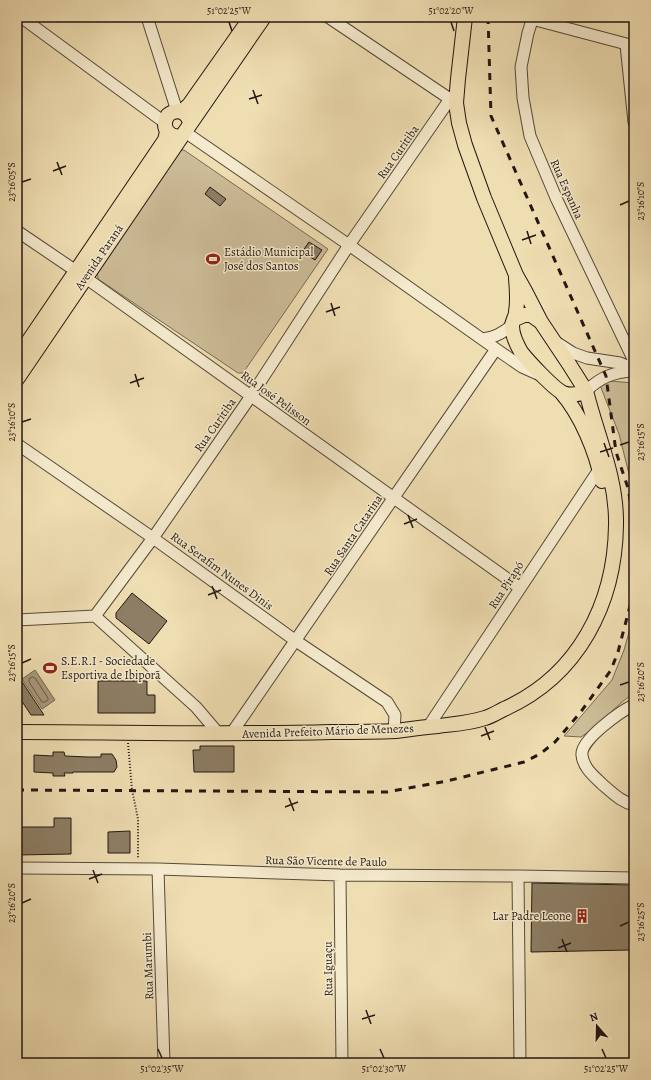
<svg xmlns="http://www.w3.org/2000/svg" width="651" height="1080" font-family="Alegreya,serif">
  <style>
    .green { fill: #ccbc97; stroke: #776a54 }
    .water { fill: #a99a7c; stroke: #736652 }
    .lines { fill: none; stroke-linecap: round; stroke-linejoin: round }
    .shore { stroke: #665847; stroke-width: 1 }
    .building { fill: #8d7e65; stroke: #221712 }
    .minor-casing { stroke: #55493a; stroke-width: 13 }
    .major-casing { stroke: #221712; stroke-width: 16 }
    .path { stroke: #221712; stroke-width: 2; stroke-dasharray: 1 2; stroke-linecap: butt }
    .minor { stroke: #f5eacd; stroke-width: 11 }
    .major { stroke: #efdeb2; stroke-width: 14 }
    .rail { stroke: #221712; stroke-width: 3; stroke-dasharray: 7 7; stroke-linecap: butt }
    .ticks { fill: none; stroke: #221712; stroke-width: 1.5 }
    .labels { text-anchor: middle; stroke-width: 3; stroke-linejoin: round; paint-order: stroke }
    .street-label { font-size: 12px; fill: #221712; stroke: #f5eacd }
    .poi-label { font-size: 12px; fill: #221712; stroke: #f5eacd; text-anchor: start }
    .neatline { fill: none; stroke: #221712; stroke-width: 1.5 }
    .ticks-label { font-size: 10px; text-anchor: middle; fill: #221712 }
  </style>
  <rect width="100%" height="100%" fill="#efdeb2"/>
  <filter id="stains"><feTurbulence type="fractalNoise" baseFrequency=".005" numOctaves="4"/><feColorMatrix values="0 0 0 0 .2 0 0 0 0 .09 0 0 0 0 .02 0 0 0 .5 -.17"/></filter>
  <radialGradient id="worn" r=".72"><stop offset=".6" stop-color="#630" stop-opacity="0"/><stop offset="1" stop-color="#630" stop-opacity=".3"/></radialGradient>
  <path class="green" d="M184 150 328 249 243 373H238L98 279 97 268 177 151Z
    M598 380 634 383V494L619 434Z
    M634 615V693L622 702 595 727 581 737 564 736 612 680 624 650Z"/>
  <path class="water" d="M35 670 55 700 42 709 22 679Z"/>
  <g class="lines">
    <path class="shore" d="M33 677 35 678 48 698V700L45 702H42L29 682V679Z"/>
  </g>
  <path class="building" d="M210 187 226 199 220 206 205 194Z
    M309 242 322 250 315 260 302 252Z
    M132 593 167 621 149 644 116 618V613Z
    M17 674 44 715H31L17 694Z
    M98 681H147V695H155V713H98Z
    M200 746H234V772H194L193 750H200Z
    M53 752H64L65 756 88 757H101V754H112L116 760 117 767 114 772H73V773H64L65 776H53V773L34 772V755L53 756Z
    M54 818H71V854L17 855V827H54Z
    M130 831V853H108V832Z
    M532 883 632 885 631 950 531 952Z"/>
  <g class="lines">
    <defs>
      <path id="minor" d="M21 17 164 122
        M147 17 177 111
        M328 17 450 99
        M533 17 528 33 521 67 523 98 530 136 557 200 634 361
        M532 19 634 46
        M626 45 634 122
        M456 103 450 99 349 245 496 349 522 367 540 375
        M17 231 76 271 520 588
        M482 339C494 338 503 333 512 325
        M556 342 573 353 587 358 620 363 634 369
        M586 391C601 377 613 372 633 371
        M17 444 153 538 296 641 387 702 395 715 394 731
        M95 616 153 538 251 396 349 245 185 132
        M17 620 95 616 196 707 219 734
        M634 705C621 711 580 740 582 755 583 768 595 777 603 785 613 793 621 802 634 805
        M428 727 602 465
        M231 734 496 349
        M17 868 158 869 340 875 518 876 634 878
        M158 869 164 1063
        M340 875 342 1063
        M518 876 520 1063"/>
      <path id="major" d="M465 17 458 79 456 103 459 123 465 145 484 198 516 275 525 291 541 322
        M181 112 189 105 251 17
        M190 123C187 111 177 108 168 115 160 127 169 139 182 136L264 17
        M515 319 524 315H531L541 322 569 364 586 391C578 395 571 396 563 393 553 388 528 361 521 352 517 345 512 335 512 326 512 322 516 316 516 312 518 300 517 289 516 278
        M17 358 165 140 167 132
        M17 379 182 136
        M561 392C581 415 596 451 602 481
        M17 732C122 732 226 735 331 732 352 732 374 732 396 731 410 729 424 727 438 726 454 724 470 723 485 718 492 716 498 712 504 709 578 676 615 604 616 525 617 478 597 436 586 391"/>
    </defs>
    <use href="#minor" class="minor-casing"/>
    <use href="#major" class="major-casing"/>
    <path class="path" d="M128 743 132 790 138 819V858"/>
    <use href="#minor" class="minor"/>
    <use href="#major" class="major"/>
    <path class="rail" d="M488 17 491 116 606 376 616 452 628 488 634 524
      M17 790 387 792 447 781 524 762 540 754 555 742 580 713 611 670 618 652 630 606 634 569"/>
  </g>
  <path class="ticks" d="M229 22 232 31M451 22 454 31M253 90 258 104M249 99 262 95M57 162 62 175M53 171 66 166M22 182 31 179M620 205 629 201M527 231 531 244M522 240 536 235M331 303 335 316M326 312 340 307M135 374 139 387M130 383 144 378M22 422 31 419M604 443 609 457M620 445 629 442M600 452 613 448M408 515 413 528M404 524 417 519M212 586 217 599M208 595 221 590M22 663 31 659M620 685 629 682M485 727 490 740M481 736 494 731M289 798 294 811M285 807 298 802M93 870 98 883M89 879 102 874M22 903 31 899M620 926 629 922M562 939 567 952M558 948 571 943M366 1010 371 1024M362 1019 375 1015M158 1049 162 1058M380 1049 384 1058M602 1049 606 1058"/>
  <defs>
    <symbol id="stadium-bare" viewBox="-9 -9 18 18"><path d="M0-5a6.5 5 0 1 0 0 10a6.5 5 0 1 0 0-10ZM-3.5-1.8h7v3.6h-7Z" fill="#8f2418" stroke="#f5eacd" stroke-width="2.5" paint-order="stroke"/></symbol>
    <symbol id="building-bare" viewBox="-9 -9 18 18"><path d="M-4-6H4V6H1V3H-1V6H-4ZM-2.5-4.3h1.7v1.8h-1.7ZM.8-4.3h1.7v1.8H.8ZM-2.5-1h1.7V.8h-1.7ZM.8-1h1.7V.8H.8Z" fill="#8f2418" stroke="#f5eacd" stroke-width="2.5" paint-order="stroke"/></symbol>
  </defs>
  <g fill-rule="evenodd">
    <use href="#stadium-bare" x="203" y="249" width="20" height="20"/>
    <use href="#stadium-bare" x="40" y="658" width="20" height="20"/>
    <use href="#building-bare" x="572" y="906" width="20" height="20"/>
  </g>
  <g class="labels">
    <g class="street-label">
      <text transform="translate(398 152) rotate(-55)" y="4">Rua Curitiba</text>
      <text transform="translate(567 189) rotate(66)" y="4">Rua Espanha</text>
      <text transform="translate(99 257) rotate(-56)" y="4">Avenida Paraná</text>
      <text transform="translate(276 398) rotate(36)" y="4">Rua José Pelisson</text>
      <text transform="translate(215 425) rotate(-55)" y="4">Rua Curitiba</text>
      <text transform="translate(353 535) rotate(-56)" y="4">Rua Santa Catarina</text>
      <text transform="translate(222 571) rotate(36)" y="4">Rua Serafim Nunes Dinis</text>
      <text transform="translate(506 585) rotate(-57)" y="4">Rua Pirapó</text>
      <text transform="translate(328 731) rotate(-2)" y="4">Avenida Prefeito Mário de Menezes</text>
      <text transform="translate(326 861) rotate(1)" y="4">Rua São Vicente de Paulo</text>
      <text transform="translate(148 966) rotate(-92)" y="4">Rua Marumbi</text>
      <text transform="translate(328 969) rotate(-91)" y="4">Rua Iguaçu</text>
    </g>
    <g class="poi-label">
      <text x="224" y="256">Estádio Municipal<tspan x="224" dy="14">José dos Santos</tspan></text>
      <text x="61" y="665">S.E.R.I - Sociedade<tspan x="61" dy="14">Esportiva de Ibiporã</tspan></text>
      <text x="571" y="920" text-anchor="end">Lar Padre Leone</text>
    </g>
  </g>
  <rect width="651" height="1080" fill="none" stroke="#efdeb2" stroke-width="44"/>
  <g transform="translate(597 1026) rotate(340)" stroke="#f5eacd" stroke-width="3" paint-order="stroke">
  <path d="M0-3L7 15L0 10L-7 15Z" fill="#221712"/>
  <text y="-6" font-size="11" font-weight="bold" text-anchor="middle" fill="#221712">N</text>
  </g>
  <rect x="22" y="22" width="607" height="1036" class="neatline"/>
  <g class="ticks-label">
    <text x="229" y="14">51°02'25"W</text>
    <text x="451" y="14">51°02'20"W</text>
    <text transform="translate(11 182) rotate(-90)" y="4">23°16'05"S</text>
    <text transform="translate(640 201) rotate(-90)" y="4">23°16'10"S</text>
    <text transform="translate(11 422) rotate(-90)" y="4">23°16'10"S</text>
    <text transform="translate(640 442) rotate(-90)" y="4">23°16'15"S</text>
    <text transform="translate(11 663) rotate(-90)" y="4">23°16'15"S</text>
    <text transform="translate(640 682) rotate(-90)" y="4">23°16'20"S</text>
    <text transform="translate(11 903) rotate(-90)" y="4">23°16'20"S</text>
    <text transform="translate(640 922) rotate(-90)" y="4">23°16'25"S</text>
    <text x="162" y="1072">51°02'35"W</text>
    <text x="384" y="1072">51°02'30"W</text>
    <text x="606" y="1072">51°02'25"W</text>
  </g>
  <rect width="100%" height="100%" filter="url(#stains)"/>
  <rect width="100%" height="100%" fill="url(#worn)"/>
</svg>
